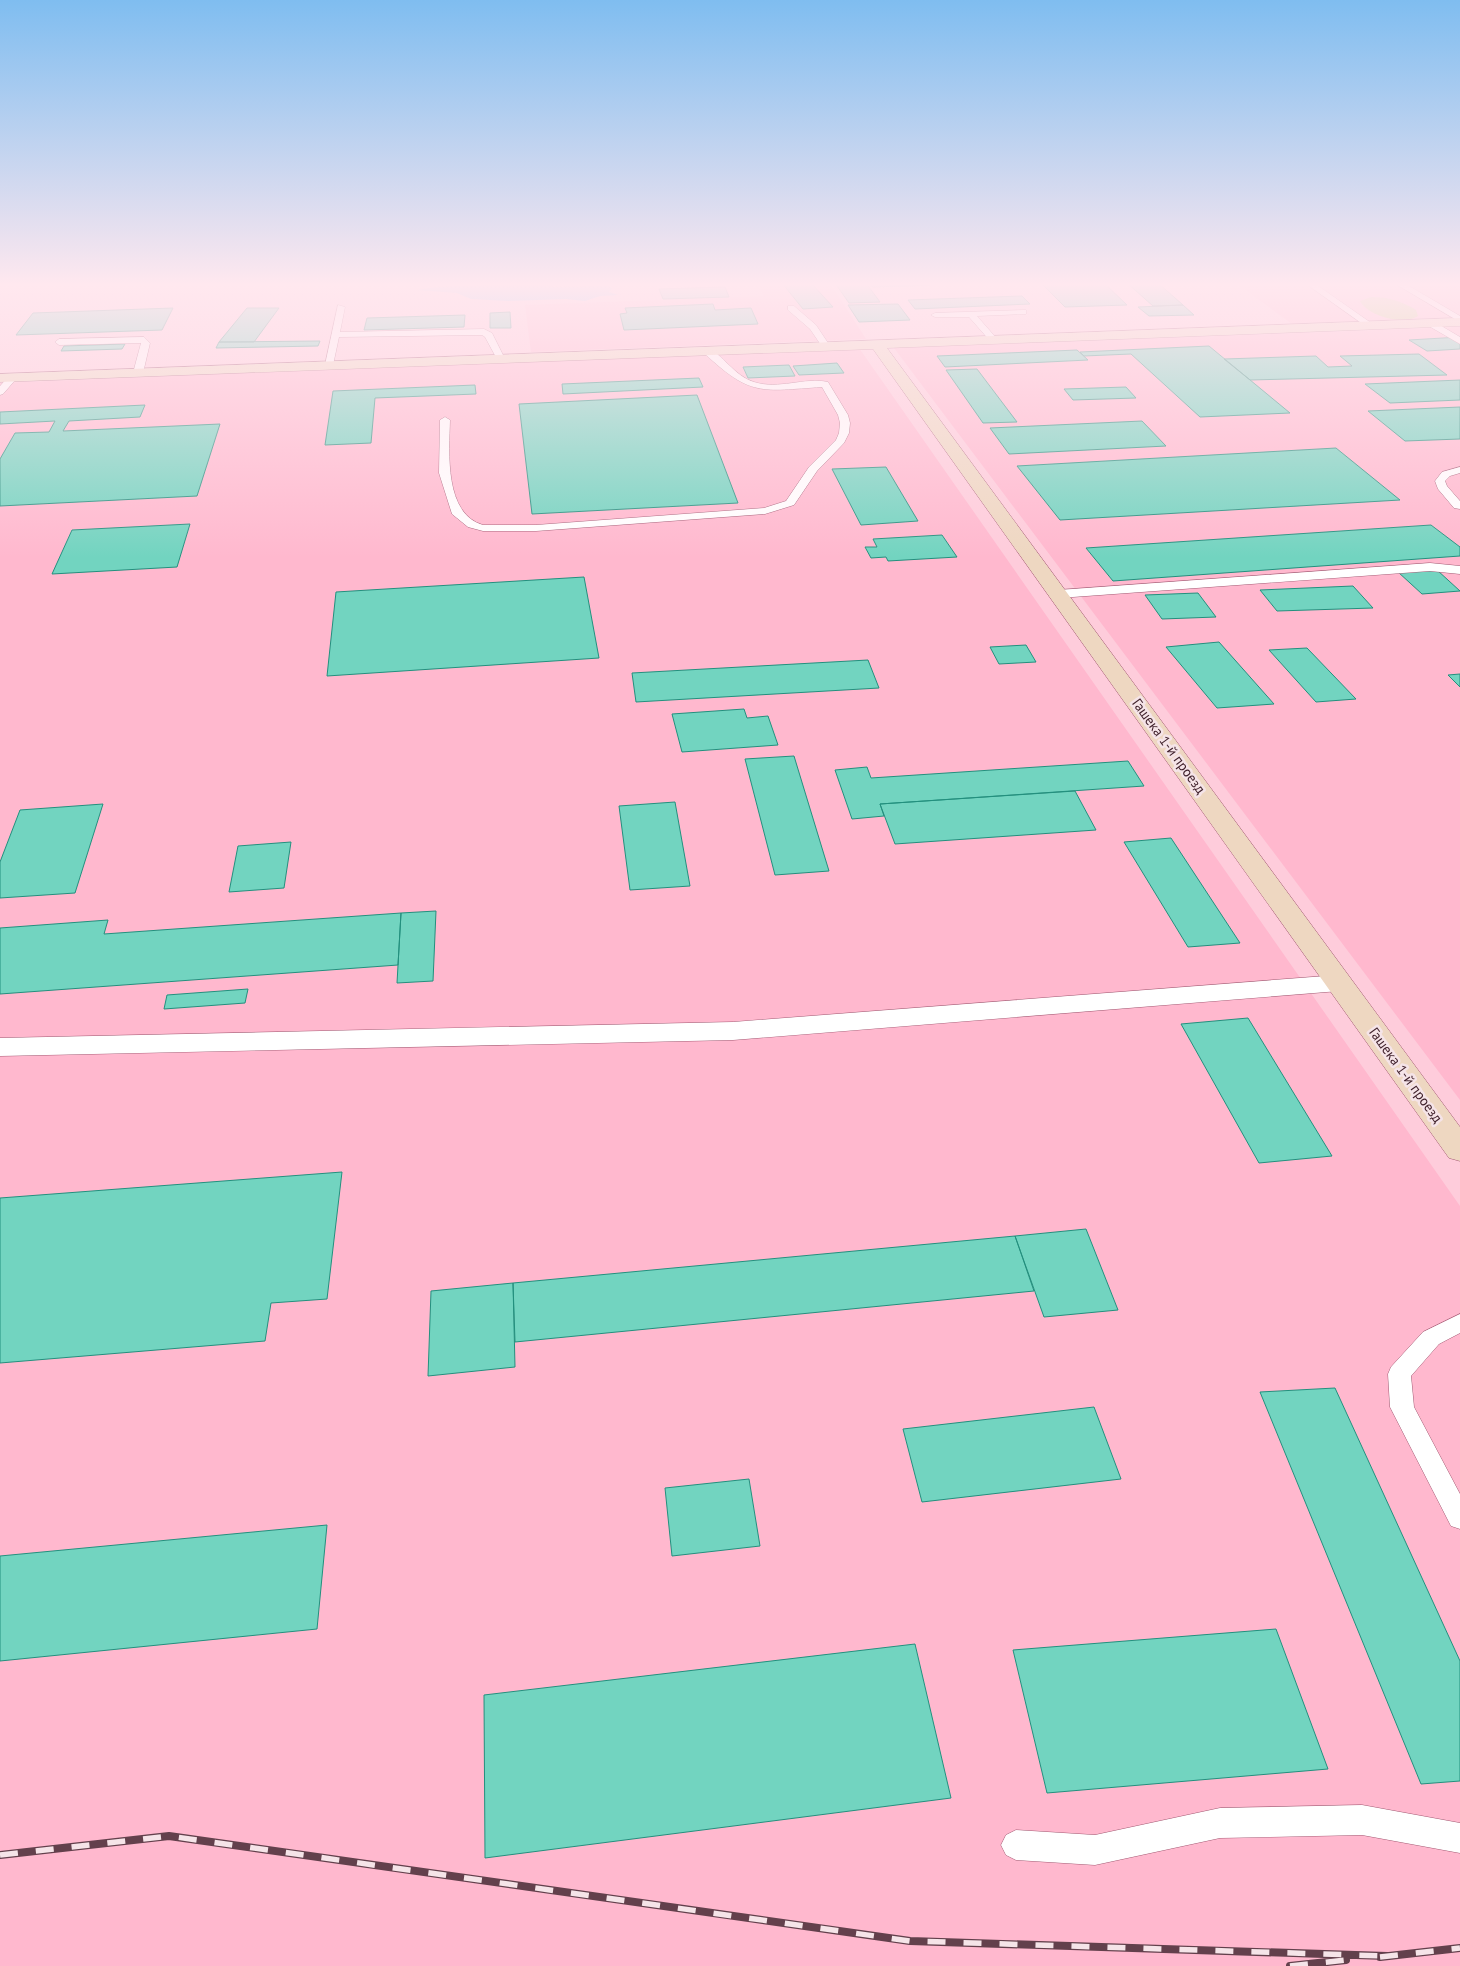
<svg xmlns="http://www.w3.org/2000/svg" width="1460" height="1966" font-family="'PT Sans',sans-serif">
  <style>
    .built { fill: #ffb8ce }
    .green { fill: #c3d487 }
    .water { fill: #83cbfc }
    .building { fill: #72d4c0; stroke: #23907e }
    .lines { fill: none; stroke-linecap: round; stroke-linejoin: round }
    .service-casing { stroke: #a25a73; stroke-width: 1 }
    .minor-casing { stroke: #a25a73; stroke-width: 1 }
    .secondary-casing { stroke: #a25a73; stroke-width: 1 }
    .service { fill: #fff; fill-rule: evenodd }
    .minor { fill: #fff; fill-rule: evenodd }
    .secondary { fill: #eed7c1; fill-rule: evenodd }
    .rail-casing { stroke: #63404c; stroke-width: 8 }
    .rail { stroke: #f5e4e8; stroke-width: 5.5; stroke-dasharray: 18; stroke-linecap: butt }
    .labels { text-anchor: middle; stroke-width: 5; stroke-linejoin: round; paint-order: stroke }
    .street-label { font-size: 14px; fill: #3d1e29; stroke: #f5e4e8 }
  </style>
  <rect width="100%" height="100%" fill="#feccdb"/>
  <path class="built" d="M757 283H830L866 339 531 352 525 305 764 296Z
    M1236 283H1460V317L1292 324Z
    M1460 327V1100L894 348Z
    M859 348 1460 1206V1966H0V383Z"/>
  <path class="green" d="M1371 297C1389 297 1401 301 1416 310L1418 316C1403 326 1368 316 1360 301Z"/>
  <path class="water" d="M528 283H603L551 286 549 287 608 286 612 288 609 292 618 295 600 296 585 301 566 299 508 301 471 299 457 293 418 290 437 287Z"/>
  <path class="building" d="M782 283H811L833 307 803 309Z
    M835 283H866L880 302 849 303Z
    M870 283H932L933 285 872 287Z
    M1041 283H1104L1127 305 1065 307Z
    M1127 283H1158L1183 305 1153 306Z
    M725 287 729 297 663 299 659 289Z
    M1022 296 1030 304 915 309 908 300Z
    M713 304 715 310 751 308 758 324 624 330 620 314 627 313 625 308Z
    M898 304 910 320 859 322 848 305Z
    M1183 305 1194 315 1149 316 1138 307Z
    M173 308 162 330 16 335 33 313Z
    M247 308H279L254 342H219Z
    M510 312 511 328H490V313Z
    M465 315 464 327 364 330 367 318Z
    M1460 337V349L1427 351 1409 340Z
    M320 341 318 346 216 348 219 342Z
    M125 344 122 349 61 351 64 346Z
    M1209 346 1290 413 1200 417 1131 354 1084 356 1080 352Z
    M1077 350 1088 360 945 367 937 356Z
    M1419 354 1447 375 1250 380 1224 359 1316 356 1328 367 1352 366 1340 356Z
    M837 363 844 373 799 375 793 366Z
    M789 365 795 376 748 378 743 367Z
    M977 369 1017 422 983 423 946 370Z
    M699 378 703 387 563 394 562 384Z
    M1460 380V400L1390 403 1365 384Z
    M475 385 476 394 375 398 371 443 325 445 333 391Z
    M1126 387 1136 398 1073 400 1064 389Z
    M697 395 738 503 532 514 519 404Z
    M145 405 140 417 69 421 63 431 220 424 197 496 0 506V459L15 433 49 432 55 421 0 424V412Z
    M1460 407V439L1405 441 1368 411Z
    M1142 421 1166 446 1009 454 990 428Z
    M1336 448 1400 500 1060 520 1017 466Z
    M886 467 918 521 861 525 832 469Z
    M190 524 177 567 52 574 72 530Z
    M1431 525 1460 547V556L1113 581 1086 548Z
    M942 535 957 557 888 561 886 557 871 558 865 547H877L873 539Z
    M1437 570 1460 591 1422 594 1398 572Z
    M584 577 599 658 327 676 336 592Z
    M1353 586 1373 608 1277 611 1260 590Z
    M1198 593 1216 617 1162 619 1145 595Z
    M1219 642 1274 704 1217 708 1166 647Z
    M1026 645 1036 662 999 664 990 647Z
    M1307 648 1356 699 1316 702 1269 650Z
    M868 660 879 688 636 702 632 673Z
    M1460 674V687L1448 675Z
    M744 709 747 718 768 716 778 745 682 752 672 714Z
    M794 756 829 871 775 875 745 759Z
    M1128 761 1144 786 880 804 884 816 852 819 835 770 867 767 871 778Z
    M1075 791 1096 830 895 844 880 804Z
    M675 802 690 886 630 890 619 806Z
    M103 804 75 893 0 898V862L20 810Z
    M1171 838 1240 943 1188 947 1124 842Z
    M291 842 284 888 229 892 238 846Z
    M436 911 433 981 397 983 401 913Z
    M401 913 398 965 0 994V928L108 920 104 934Z
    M248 989 245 1003 164 1009 167 995Z
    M1248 1018 1332 1156 1259 1163 1181 1024Z
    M342 1172 327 1299 271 1303 265 1341 0 1363V1198Z
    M1086 1229 1118 1310 1044 1317 1015 1236Z
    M1015 1236 1034 1291 515 1342 513 1283Z
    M513 1283 515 1367 428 1376 431 1291Z
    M1335 1388 1460 1661V1781L1421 1784 1260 1392Z
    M1094 1407 1121 1479 922 1502 903 1429Z
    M749 1479 760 1546 672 1556 665 1488Z
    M327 1525 317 1629 0 1661V1556Z
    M1276 1629 1328 1769 1047 1793 1013 1650Z
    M915 1644 951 1798 485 1858 484 1695Z"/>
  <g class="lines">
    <defs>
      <path id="service" d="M1305 283H1314L1374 325 1367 327Z
        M1394 283H1404L1460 316V322Z
        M338 305 345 307 340 332 484 329 492 333 505 359 501 362 498 361 485 337 482 335 339 337 333 365 329 368 326 367 325 365Z
        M788 306H794L816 325 830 346 829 348H823L810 329 788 310Z
        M1023 310H1026V314L977 316 998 340 994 343 991 342 969 317H935L931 315 935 313Z
        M1427 321H1433L1460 337V344L1427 325Z
        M144 337 150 343 143 373 138 376 133 373 141 343 59 345 55 342 59 339Z
        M707 348C723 354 734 376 754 382 779 390 804 377 828 382L848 415 850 423 849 433 844 443 817 471 794 505 765 514 536 531H483L468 527 452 514 439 473 440 420 445 417 450 420C449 452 444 514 483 525H536L764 508 786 501 809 467 836 440 839 433 840 423 838 415 822 387C761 391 751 397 704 353L703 351Z
        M12 375 17 378 3 394 0 395V386L9 376Z
        M1460 467V473L1450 476 1445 481 1447 486 1460 501V509L1454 508 1438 489 1435 481 1442 472Z
        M1430 563 1460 566V574L1430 571 1059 598 1053 594 1059 590Z
        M1460 1314V1333L1439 1344 1411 1376 1414 1407 1460 1494V1529L1451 1526 1390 1407 1388 1374 1391 1367 1423 1332Z
        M1362 1805 1460 1823V1853L1362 1835 1220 1838 1095 1865 1016 1860 1006 1855 1001 1845 1006 1835 1016 1830 1095 1835 1220 1808Z"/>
      <path id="minor" d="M1339 975 1349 977 1353 983 1349 989 1339 991 733 1040 0 1056V1038L733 1022Z"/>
      <path id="secondary" d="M1460 318V326L887 348 1460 1127V1161L1449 1158 873 349 0 382V374Z"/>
    </defs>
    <use href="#service" class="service-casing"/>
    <use href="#minor" class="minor-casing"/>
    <use href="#secondary" class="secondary-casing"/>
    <use href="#service" class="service"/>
    <use href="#minor" class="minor"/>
    <use href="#secondary" class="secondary"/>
    <defs>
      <path id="rail" d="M0 1855 169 1836 910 1941 1387 1956
        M1380 1957 1460 1948
        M1290 1966 1346 1960"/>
    </defs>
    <use href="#rail" class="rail-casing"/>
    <use href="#rail" class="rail"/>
  </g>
  <linearGradient id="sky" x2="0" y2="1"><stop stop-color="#7fbdf0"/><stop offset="0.51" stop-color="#ffe8ef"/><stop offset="1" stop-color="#ffe8ef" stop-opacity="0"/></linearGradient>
  <rect width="1460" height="558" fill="url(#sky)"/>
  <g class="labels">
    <g class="street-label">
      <text transform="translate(1169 746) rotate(54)" y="5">Гашека 1-й проезд</text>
      <text transform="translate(1406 1075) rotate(54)" y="5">Гашека 1-й проезд</text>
    </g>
  </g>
</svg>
